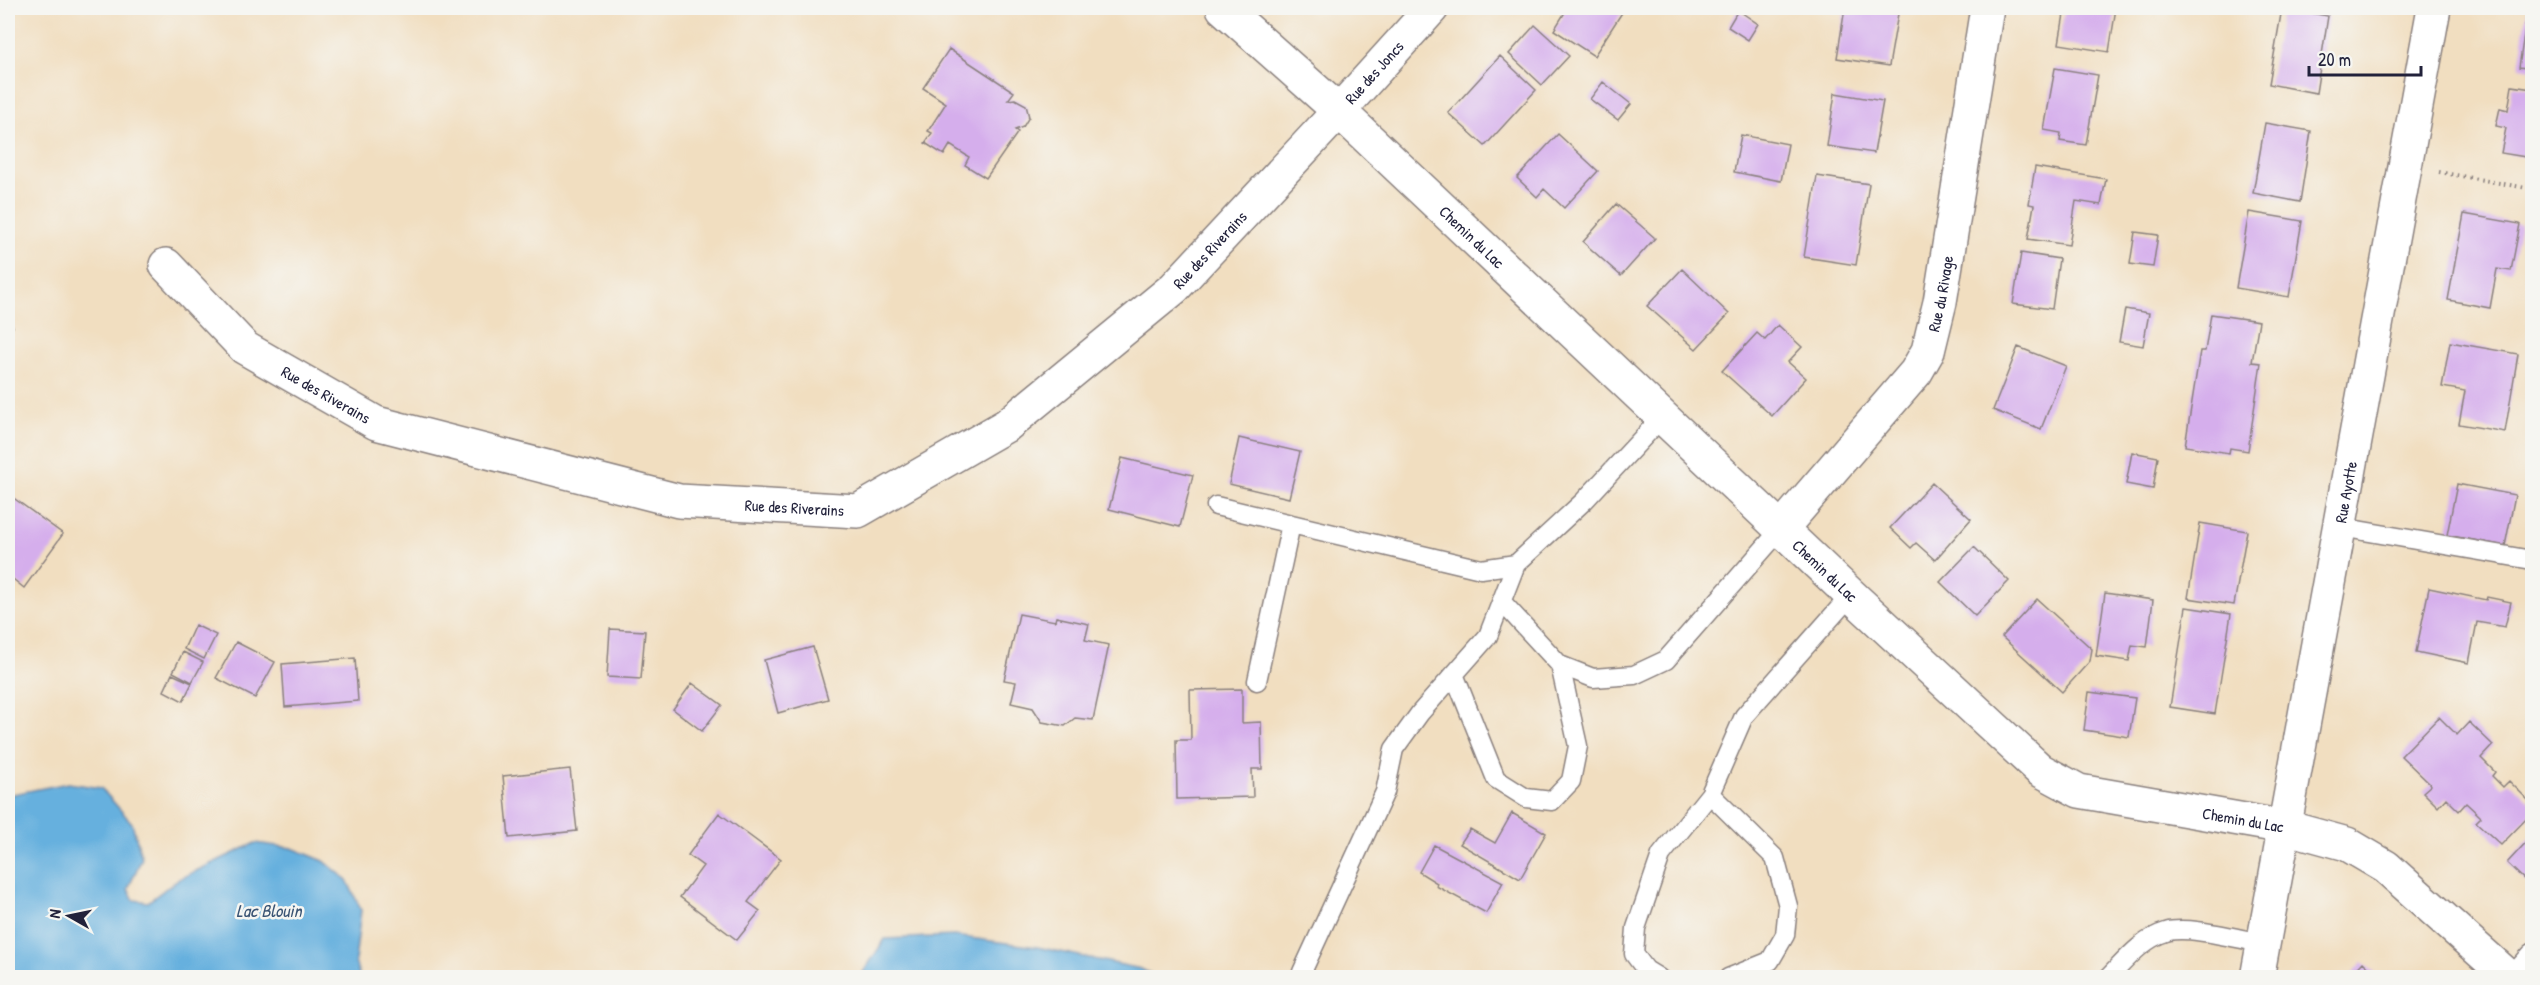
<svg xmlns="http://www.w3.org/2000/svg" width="2540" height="985" font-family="'Patrick Hand',sans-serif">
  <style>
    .water { fill: #66b0de; stroke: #44698c; stroke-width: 1.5 }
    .building { fill: #d5aeec }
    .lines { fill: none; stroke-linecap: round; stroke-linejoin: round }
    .service-casing { stroke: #8a807e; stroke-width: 21 }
    .minor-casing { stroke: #8a807e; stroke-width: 36 }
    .path { stroke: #8a807e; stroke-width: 4; stroke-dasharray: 1.5 4.5; stroke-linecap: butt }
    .service { stroke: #fff; stroke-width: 18 }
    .minor { stroke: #fff; stroke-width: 33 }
    .labels { text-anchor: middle; stroke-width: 5; stroke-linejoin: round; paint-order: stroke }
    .street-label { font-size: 16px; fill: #22223b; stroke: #f6f6f2 }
    .water-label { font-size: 18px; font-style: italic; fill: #3a5474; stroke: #f6f6f2 }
  </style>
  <rect width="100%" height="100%" fill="#f6f6f2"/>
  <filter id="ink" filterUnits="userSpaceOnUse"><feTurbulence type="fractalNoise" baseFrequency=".0167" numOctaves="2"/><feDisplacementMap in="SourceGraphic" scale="12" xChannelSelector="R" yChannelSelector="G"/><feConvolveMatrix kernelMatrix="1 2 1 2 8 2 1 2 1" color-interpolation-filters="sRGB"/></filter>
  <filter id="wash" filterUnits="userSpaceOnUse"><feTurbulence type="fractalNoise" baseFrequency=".008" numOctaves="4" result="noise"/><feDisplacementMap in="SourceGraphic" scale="24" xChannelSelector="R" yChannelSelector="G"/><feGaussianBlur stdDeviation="1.35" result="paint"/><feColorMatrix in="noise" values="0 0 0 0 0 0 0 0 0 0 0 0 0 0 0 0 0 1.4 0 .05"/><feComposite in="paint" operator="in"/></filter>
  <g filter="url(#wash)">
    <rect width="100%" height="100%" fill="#f1dec0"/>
    <path class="water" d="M68 783 101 788 132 823 142 858 128 889 134 900 148 902 177 880 255 843 292 848 324 861 347 880 361 910 355 961 359 975 362 977H8V795Z
      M954 936 1037 947 1141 969 1157 977H860L885 939Z"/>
    <g id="blocks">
      <path class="building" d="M1564 8H1625L1594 56 1554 30 1564 14 1561 12Z
        M1845 8H1899L1889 66 1837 58Z
        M2065 8H2116L2109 52 2059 44Z
        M2282 8 2328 16 2316 93 2269 84Z
        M2528 8H2532V69L2519 67Z
        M1738 10 1758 24 1748 40 1728 27Z
        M1535 25 1569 56 1542 85 1509 54Z
        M949 49 1014 92 1008 100 1015 99 1026 105 1029 117 1023 127 1015 130 1018 132 986 178 965 165 969 157 950 145 944 155 925 143 932 133 928 131 946 103 923 88Z
        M1500 56 1536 90 1485 146 1448 113Z
        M2055 68 2098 75 2086 145 2060 141 2061 133 2044 130Z
        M1603 82 1631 104 1618 120 1590 99Z
        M2512 86 2532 89V158L2501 153 2506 128 2496 126 2500 108 2508 110Z
        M1835 93 1883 101 1874 153 1827 146Z
        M2265 123 2311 131 2300 202 2253 193Z
        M1558 134 1598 171 1564 208 1544 189 1537 197 1517 178Z
        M1741 135 1788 144 1781 181 1734 172Z
        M2035 167 2106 179 2101 205 2076 201 2069 245 2028 239 2034 205 2029 204Z
        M1817 176 1869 184 1856 265 1804 257Z
        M1616 204 1655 238 1621 276 1583 242Z
        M2249 212 2302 221 2289 297 2236 288Z
        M2464 214 2520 224 2511 271 2497 269 2490 308 2448 300Z
        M2135 232 2158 235 2153 267 2130 264Z
        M2021 253 2059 259 2052 309 2013 304Z
        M1682 269 1729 314 1696 349 1647 306Z
        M2125 309 2149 313 2143 346 2119 342Z
        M8 310 13 327 8 329Z
        M2211 314 2259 321 2252 362 2261 363 2248 451 2230 448 2229 453 2185 446 2200 351H2205Z
        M1778 325 1802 347 1788 362 1806 378 1772 416 1722 371 1757 333 1765 340Z
        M2450 342 2518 354 2505 432 2459 424 2465 391 2442 387Z
        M2018 347 2066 366 2041 429 1993 410Z
        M1239 438 1300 452 1289 498 1229 484Z
        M2132 452 2158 457 2153 489 2126 484Z
        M1122 458 1193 475 1180 527 1109 509Z
        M1932 483 1971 519 1935 560 1916 543 1911 548 1890 528Z
        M2457 484 2515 495 2505 546 2447 535Z
        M8 494 63 534 24 588 8 575Z
        M2200 523 2247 531 2234 605 2188 598Z
        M1974 547 2009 581 1975 616 1940 582Z
        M2429 588 2486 600 2487 597 2511 602 2505 627 2477 622 2469 663 2416 652Z
        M2105 593 2153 600 2147 647 2132 645 2129 661 2096 656Z
        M2037 599 2092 649 2090 661 2062 692 2002 637Z
        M2186 607 2231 614 2215 714 2170 707Z
        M1019 614 1055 621 1056 617 1089 624 1085 640 1109 645 1093 720 1075 718 1065 726 1042 722 1033 708 1011 703 1016 682 1004 680Z
        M195 625 216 635 204 659 184 649Z
        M610 629 645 631 641 679 607 677Z
        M236 642 275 662 255 698 216 678Z
        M813 647 828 699 778 713 764 660Z
        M183 652 203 662 192 682 173 672Z
        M355 658 358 701 285 707 282 664Z
        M172 674 192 683 183 701 164 691Z
        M692 683 722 705 702 731 673 709Z
        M1242 689V723L1261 722 1262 769H1252L1253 797 1177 799 1176 740H1191L1190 690Z
        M2089 692 2135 698 2129 737 2084 730Z
        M2439 717 2457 735 2469 722 2493 745 2481 758 2495 772 2492 776 2503 787 2509 781 2532 804V813L2501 845 2476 822 2481 817 2466 803 2459 811 2446 798 2438 807 2423 792 2431 785 2401 756Z
        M570 769 577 831 509 838 503 776Z
        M719 813 781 859 748 902 760 911 737 940 680 897 703 866 688 855Z
        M1512 813 1546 833 1520 879 1460 844 1470 829 1495 843Z
        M2532 836V887L2507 863Z
        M1434 845 1503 882 1486 913 1436 886 1437 883 1419 872Z
        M2363 962 2379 978H2348Z"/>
    </g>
  </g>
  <g filter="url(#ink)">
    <use href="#blocks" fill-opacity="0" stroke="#8a807e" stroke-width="1.5"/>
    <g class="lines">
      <defs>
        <path id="service" d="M1216 506 1481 569 1516 564 1584 501 1663 416
          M2340 527 2532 560
          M1560 665 1593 678 1634 675 1666 660 1781 529
          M1454 674 1496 779 1526 798 1552 801 1571 781 1578 746 1560 665 1502 602
          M1257 681 1291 524
          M1710 794 1775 858 1788 906 1785 935 1770 961 1728 978
          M1302 972 1385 792 1394 749 1420 713 1488 636 1516 564
          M1659 978 1646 970 1634 954 1636 928 1661 855 1710 794 1744 716 1851 595
          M2108 978C2125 961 2142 939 2166 932 2187 925 2238 939 2262 943
          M2510 978 2532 953"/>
        <g id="minor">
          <path id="s1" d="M1223 8 1339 111 1851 595 2040 770 2079 791 2285 827 2347 844 2386 867 2510 978"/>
          <path id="s2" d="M166 265 245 348 376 423 679 501 858 511 1007 425 1174 288 1339 111 1432 8"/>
          <path id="s3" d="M1781 529 1916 372 1928 351 1940 302 1987 8"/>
          <path id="s4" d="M2257 978 2434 8"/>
        </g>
      </defs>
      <use href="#service" class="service-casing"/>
      <use href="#minor" class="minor-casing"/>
      <path class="path" d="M2439 172 2532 189"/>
      <use href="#service" class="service"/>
      <use href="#minor" class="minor"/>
    </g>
  </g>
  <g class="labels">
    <g class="street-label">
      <text dy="6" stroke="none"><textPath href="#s2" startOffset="1440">Rue des Joncs</textPath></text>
      <text dy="6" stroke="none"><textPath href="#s1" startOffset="338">Chemin du Lac</textPath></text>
      <text dy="6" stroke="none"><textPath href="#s2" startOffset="1198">Rue des Riverains</textPath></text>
      <text dy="6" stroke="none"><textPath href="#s3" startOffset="290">Rue du Rivage</textPath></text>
      <text dy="6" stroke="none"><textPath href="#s2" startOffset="208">Rue des Riverains</textPath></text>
      <text dy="6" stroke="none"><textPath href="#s4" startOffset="494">Rue Ayotte</textPath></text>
      <text dy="6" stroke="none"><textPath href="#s2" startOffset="694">Rue des Riverains</textPath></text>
      <text dy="6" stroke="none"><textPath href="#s1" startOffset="824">Chemin du Lac</textPath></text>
      <text dy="6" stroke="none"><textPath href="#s1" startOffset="1328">Chemin du Lac</textPath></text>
    </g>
    <g class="water-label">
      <text x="269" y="917">Lac Blouin</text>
    </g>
  </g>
  <rect width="2540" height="985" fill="none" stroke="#f6f6f2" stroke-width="30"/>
  <g transform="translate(69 916) rotate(279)" stroke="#f6f6f2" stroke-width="4.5" paint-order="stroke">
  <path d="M0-4.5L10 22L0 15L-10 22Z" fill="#22223b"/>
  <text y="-9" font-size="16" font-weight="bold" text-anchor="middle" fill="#22223b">N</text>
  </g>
  <path d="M2309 66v9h112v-9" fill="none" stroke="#22223b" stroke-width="3"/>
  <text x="2318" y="66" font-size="18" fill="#22223b" stroke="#f6f6f2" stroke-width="4.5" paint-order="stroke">20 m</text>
</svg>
